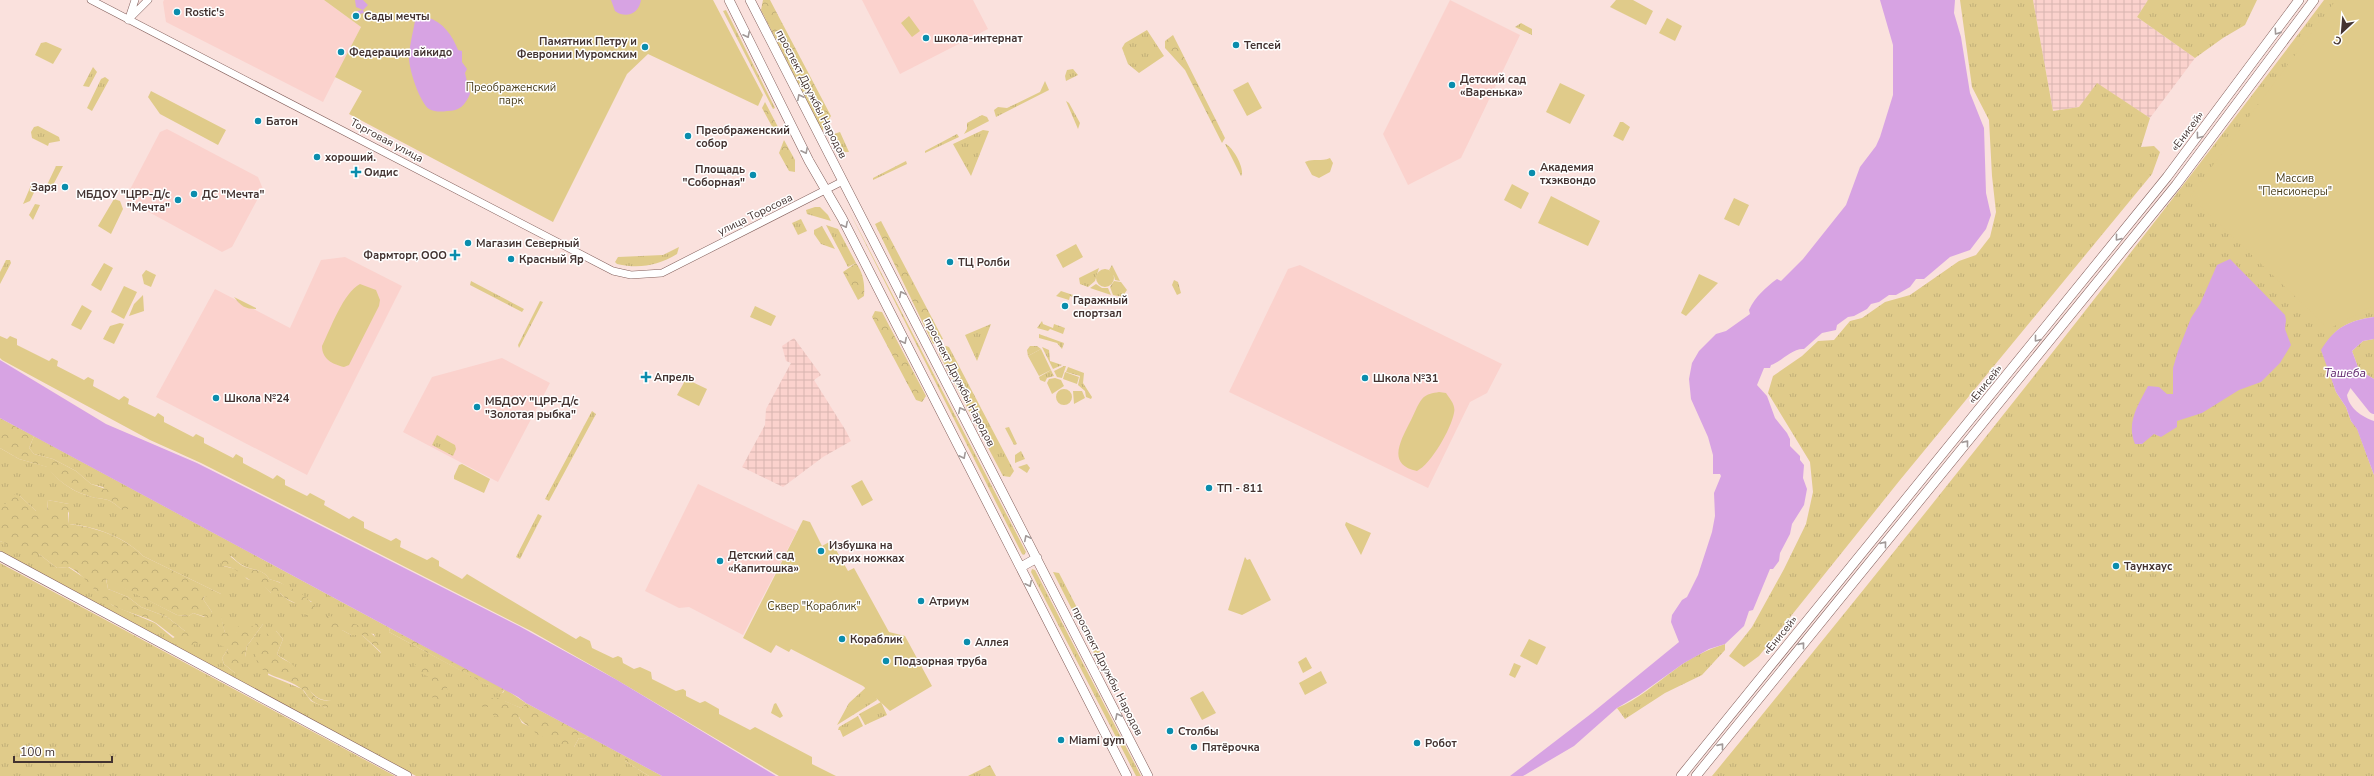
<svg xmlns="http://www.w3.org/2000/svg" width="2374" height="776" font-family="'Nunito Sans',sans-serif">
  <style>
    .built { fill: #fbd2cd }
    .industrial { fill: url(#industrial-grid) }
    .grass { fill: url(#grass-tufts); fill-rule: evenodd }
    .forest { fill: url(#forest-crowns) }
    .green { fill: #e0cb8a }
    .water { fill: #d7a3e3 }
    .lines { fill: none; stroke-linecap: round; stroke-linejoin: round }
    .river { stroke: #d7a3e3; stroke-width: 12 }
    .tertiary-casing { stroke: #825e5a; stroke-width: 8 }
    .primary-casing { stroke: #825e5a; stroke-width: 10 }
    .trunk-casing { stroke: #825e5a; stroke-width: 10 }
    .tertiary { stroke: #fff; stroke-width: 7 }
    .primary { stroke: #fff; stroke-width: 9 }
    .trunk { stroke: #fff; stroke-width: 9 }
    .oneway { stroke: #a19998 }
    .poi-dot { fill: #0a8dad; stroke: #fff; stroke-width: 1.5 }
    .labels { text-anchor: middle; stroke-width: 3; stroke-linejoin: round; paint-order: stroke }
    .poi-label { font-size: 11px; font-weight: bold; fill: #433331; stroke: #fff; text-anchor: start }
    .park-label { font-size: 11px; fill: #4a3e1c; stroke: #fff }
    .street-label { font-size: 11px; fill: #433331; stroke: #fff }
    .water-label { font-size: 12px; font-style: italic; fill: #5c1f6a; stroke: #fff }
  </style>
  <defs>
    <pattern id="industrial-grid" width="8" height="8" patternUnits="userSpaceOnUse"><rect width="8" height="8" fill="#fbd2cd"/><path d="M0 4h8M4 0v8" fill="none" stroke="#d8b5b0"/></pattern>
    <pattern id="grass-tufts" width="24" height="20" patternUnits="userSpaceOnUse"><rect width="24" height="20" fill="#e0cb8a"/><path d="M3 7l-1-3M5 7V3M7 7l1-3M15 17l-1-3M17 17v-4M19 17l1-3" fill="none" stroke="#c1af78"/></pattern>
    <pattern id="forest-crowns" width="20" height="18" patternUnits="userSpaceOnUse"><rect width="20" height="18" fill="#e0cb8a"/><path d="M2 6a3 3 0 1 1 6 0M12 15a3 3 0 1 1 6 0" fill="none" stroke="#c1af78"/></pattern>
  </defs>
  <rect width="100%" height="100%" fill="#fae1dd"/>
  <path class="built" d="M164 0H324L361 27 323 102 166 22 163 2Z
    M862 0H973L988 29 900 74Z
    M1450 0 1520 35 1461 158 1408 185 1383 134Z
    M167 129 258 177 263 189 232 247 222 252 125 199 160 132Z
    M345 257 402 286 307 475 156 397 215 289 290 328 321 260Z
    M1300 265 1502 364 1487 393 1470 402 1428 488 1229 392 1288 269Z
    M502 358 550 383 498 482 403 432 432 377Z
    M698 484 797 531 743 635 689 607 679 608 645 591Z"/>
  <path class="industrial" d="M2033 0H2148L2137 17 2195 58 2150 118 2097 84 2079 107 2053 111Z
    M794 338 821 375 814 380 846 431 851 441 823 457 783 487 742 467 765 425 766 409 791 363 786 361 782 346Z"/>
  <path class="grass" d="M1960 0H2033L2053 111 2079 107 2097 83 2150 118 2141 147 2154 146 2160 152 2152 174 1900 480 1759 656 1744 667 1729 656 1752 627 1784 569 1806 524 1813 492 1810 462 1768 393 1773 376 1802 356 1818 341 1834 340 1850 321 1862 318 1885 302 1910 295 1959 261 1976 255 1990 237 1996 212 1992 176 1989 120 1972 87Z
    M2148 0H2257L2245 25 2223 38 2195 58 2137 17Z
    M2324 0H2339L2374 286V317C2348 321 2335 327 2322 350L2336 392 2346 407 2351 421 2357 428 2374 475V776H1712C1921 521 2126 263 2324 0Z
    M726 10 775 108 773 109 723 11Z
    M1521 23 1532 29V35L1515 27Z
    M1147 30 1164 56 1139 73 1128 64 1122 48 1125 43Z
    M93 67 97 72 89 87 83 86Z
    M1073 69 1078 75 1066 81 1065 76 1067 70Z
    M105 77 109 80 92 111 87 108 101 79Z
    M1045 81 1049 90 996 117 994 110 998 107 1007 108 1040 92Z
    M1066 101 1069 103 1080 123 1078 129Z
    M982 115 987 117 989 121 964 134 967 129V123Z
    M38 126 59 137 60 141 49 143 48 146 32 138 31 132 34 127Z
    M983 130 989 131 971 176 953 144Z
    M840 132 849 152H838L835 146 837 139 834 134Z
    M957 134 959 137 925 153V151Z
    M1225 144C1232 145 1246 170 1241 176Z
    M906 161 907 164 873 180V178Z
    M56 166H63L52 187 47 185Z
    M32 183 37 186 30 201 23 204Z
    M845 203 1026 552 1024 555 1022 554Z
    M35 204 40 205 33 220 29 215Z
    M815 207H820L828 215 831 221 807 214 806 210Z
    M801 219 807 231 798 235 792 223Z
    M826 225 838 229 856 263 848 267Z
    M822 226 835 249 821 244 814 234V230Z
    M679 247 677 254C657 266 639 269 617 264L615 262 618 257 663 255Z
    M6 260H10L11 263 0 284V272Z
    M1112 265 1120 281 1115 280 1114 276 1109 270Z
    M1099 268 1095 281 1088 287 1080 284 1079 278Z
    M1174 280 1178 282 1181 293 1177 295 1172 285Z
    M471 281 524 309 522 312 470 285Z
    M1114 281 1121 282 1127 290 1122 297 1113 295 1110 287Z
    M1096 284 1102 288H1108L1111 295 1090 288Z
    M1061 291 1076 296 1075 298 1070 296 1069 300 1056 296Z
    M540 301 543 302 519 348 518 345Z
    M1042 321 1043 324 1053 328 1054 324 1065 328 1063 334 1050 329 1048 331 1037 328Z
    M991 324 977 361 965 335Z
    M1039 334 1064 343 1062 349 1057 343 1039 338Z
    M2374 339V379L2359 370 2352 351 2363 341Z
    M946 346 949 347 1014 471 1010 477 1003 476 939 354 940 350Z
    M1030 346H1037L1041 349 1028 356 1027 350Z
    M1042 347 1049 350 1050 361 1062 365 1053 369Z
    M1064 366H1066L1062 378 1057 377 1054 371Z
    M1068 367 1084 373 1083 383 1092 397 1091 399 1086 397 1085 391 1078 385 1080 376 1066 372Z
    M1051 370 1054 376 1047 378 1045 382 1040 380 1039 377Z
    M592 411 596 414 549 501 545 499Z
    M1009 427 1017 444 1014 445 1005 428Z
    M437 435 455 445 456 449 453 456 432 445Z
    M34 436 390 628 389 632 503 693 505 689 526 703 521 708 504 701 489 707 519 717 522 723 574 747 579 738 584 739 588 736 625 756V761L649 776H416L0 551V541L39 554 57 568 68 567 89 581 95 590 112 605 155 623 173 638 185 631 167 617 141 607 128 597 108 589 106 578 177 615 189 616 193 613 204 617 212 612 203 599 205 596 221 594 143 556C125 537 94 526 69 524V504L48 500 47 511H36L20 496 6 504H0V448L19 459 48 467C55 479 72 491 86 495 104 502 105 494 122 510L103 487 91 484 76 471 53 459 34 454 29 448ZM231 556C235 559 239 564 244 566 252 570 263 569 269 579L279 582 312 602C299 605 290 604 280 593H271L262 583 247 579 240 570 223 566ZM221 618 225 633H236L263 624 247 646 245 657H235V673L224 664 222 658 228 649ZM342 630 374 634 381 653 362 635H351ZM276 631 283 639 277 654C282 659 288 660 292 665 305 677 309 703 331 700L326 708 311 701 302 689 268 675Z
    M1021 451 1025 459 1015 463V455Z
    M1027 464 1030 468 1027 473 1018 467Z
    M538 514 542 516 520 559 516 557Z
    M0 563 395 776H0Z
    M1032 569 1035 570 1141 776H1136L1031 572Z
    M1053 572 1059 573 1100 652 1099 663Z
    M1725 644V650L1702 675 1665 693 1625 719 1617 708C1637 700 1655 684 1673 671 1688 659 1706 650 1725 644Z
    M873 681 877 700 837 725 849 703Z
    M881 702 887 715 865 725 859 714Z
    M858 716 863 726 843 737 840 730H838L839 727Z
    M990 765 996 776H968Z"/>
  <path class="forest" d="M763 0H770L831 116 822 131 761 10Z
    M1173 35 1225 138 1222 143 1185 70 1165 48V41Z
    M765 102 778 127 777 132H775L762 108Z
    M784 140 795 160V172L789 171 779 153Z
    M881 221 943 339 933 344 875 224Z
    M856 263C863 273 865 283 864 296L858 300 843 272Z
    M234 297 256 308V309C245 309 241 306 234 297Z
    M875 311 882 312 926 396 922 402 916 400 872 317Z
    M0 418 34 436 29 448 34 454 53 459 76 471 91 484 127 496 130 503 128 509 122 510C105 494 104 502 86 495 72 491 55 479 47 467L19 459 0 448Z
    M10 493 20 496 36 511H47L48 500 69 504 71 508 68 513 69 524C95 527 125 537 143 556L221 594V599L218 602 205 596 203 599 212 612 209 618 193 613 189 616 177 615 106 579 108 589 128 597 141 607 167 617 185 631 196 633 199 638 198 643 189 646C176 639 167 631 156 623 143 615 126 613 112 605 95 595 88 577 69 567L57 568 39 554 34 556 0 541V504H6Z
    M224 553C232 556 236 562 243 566 252 570 263 569 269 579 284 583 307 594 316 608L313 614 306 616 299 612V605L285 598 280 593H271L262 584C244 582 242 568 223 566L220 561Z
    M327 616C340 616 376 630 380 644 381 647 381 650 382 653L362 635H351L342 630 331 632 326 622Z
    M221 617 225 633H236L239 623 245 621 254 627 256 622 261 619 263 624 247 646 245 657H235L241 665 237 667 235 673 224 664 222 658 228 649 218 644 216 627Z
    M390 628 505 689 502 693 389 632Z
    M276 631 283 639 277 654C282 660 290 661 295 667 307 678 309 704 331 700V706L326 708C321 706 314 703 310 699 307 697 306 692 303 690 281 672 248 681 257 640L266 634Z
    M419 663C435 669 449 673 447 693L437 701 427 693 432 685V679L416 670 415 665Z
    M483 698H498L521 708 526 703 588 736 584 739 579 738 574 747 569 749 536 734C532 726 523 725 519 717L509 719 494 716 489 707 480 706V702Z
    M625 756 662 776H649L625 761Z"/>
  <path class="green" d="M324 0H713L763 95 758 106 648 54 627 74 553 222 349 114 362 91 335 77 361 27Z
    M1616 0H1633L1653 11 1646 25 1610 7Z
    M2336 0H2374V305L2329 329 2190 196Z
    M909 16 920 31 912 37 901 23Z
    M1667 18 1682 26 1675 41 1659 33Z
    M46 42 62 49 53 64 35 55 41 43Z
    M1248 82 1262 108 1247 116 1233 90Z
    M1560 83 1585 95 1570 124 1546 112Z
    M151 91 226 130 218 145 160 114 148 97Z
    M1620 122H1623L1630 127 1623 141 1613 136Z
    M1330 158 1333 163 1330 172 1319 178 1312 175 1305 162C1314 158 1321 162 1330 158Z
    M1512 184 1529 193 1521 209 1504 200Z
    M1551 196 1600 221 1588 246 1538 223Z
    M1734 198 1749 205 1739 226 1724 219Z
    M114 199 120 201 123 209 111 234 98 226Z
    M1076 244 1083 257 1063 268 1056 255Z
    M104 263 113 268 101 291 91 285Z
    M1096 278a9 9 0 1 1 18 0a9 9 0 1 1-18 0Z
    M146 270 156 275 151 287 144 284 142 275Z
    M1699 274 1718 283 1686 316 1681 313Z
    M360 284 376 290 380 300 379 306 349 365 344 367C332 364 322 359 322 346 331 328 343 293 360 284Z
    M124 286 137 292 124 319 111 312Z
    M143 295 144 311 129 316 134 304Z
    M82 305 92 311 81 330 71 325Z
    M755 306 776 316 771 326 750 317Z
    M120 323 124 324 114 344 103 339 110 326Z
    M0 336 7 339 10 336 17 339V345L49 361 52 358 58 361 57 366 84 380 88 377 94 380 93 386 119 400 124 396 129 399 128 404 155 417 158 413 164 417V422L193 437 196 434 204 438V443L233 458 236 454 243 458V463L273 479 277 475 285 480V485L307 496 310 493 325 501 324 505 349 519 353 516 364 522V528L391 541 396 538 401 541 400 547 427 560 432 557 439 561V566L462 579 467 574 576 639 580 636 590 641 592 648 613 658 618 656 622 658 623 663 634 669 640 667 651 672 652 679 676 691 683 689 686 691V696L700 703 705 701 719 709V714L750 730 755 727 812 757V764L836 776H779L605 673 531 631 201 463 150 440 2 360 0 358Z
    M1041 349 1051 370 1039 376 1028 356Z
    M1065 372 1079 377 1077 384 1063 379Z
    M1055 378 1061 380 1064 386 1052 394 1047 383 1049 379Z
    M686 379 707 389 699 406 677 395Z
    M1056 397a8 8 0 1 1 16 0a8 8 0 1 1-16 0Z
    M1073 391H1082L1085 398 1074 404Z
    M1439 392 1446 393C1450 399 1456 405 1454 413 1451 429 1431 464 1417 471 1386 465 1401 440 1410 422 1414 415 1417 405 1422 399 1426 394 1433 393 1439 392Z
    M462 464 490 479 484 493 454 479V476L459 465Z
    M862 480 873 500 862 506 851 486Z
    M803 520 810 522 822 546 831 541 848 571 854 568 889 632 905 636 932 686 890 711 863 686 791 649 789 652 776 645 771 653 743 638Z
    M1346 522 1371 533 1361 555 1345 525Z
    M1245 557 1247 560 1250 559 1271 600 1242 615 1228 610Z
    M1529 639 1546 647 1537 665 1520 656Z
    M1306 657 1312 668 1303 673 1298 662Z
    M1514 663 1521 666 1515 678 1509 675Z
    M1321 671 1327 683 1305 695 1299 683Z
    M1203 691 1216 713 1202 720 1190 698Z
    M776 703 783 716 780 718 771 713 774 704Z"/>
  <path class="water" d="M355 0H363L368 5 363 10 364 13 360 14 358 18 357 11 363 10 356 7Z
    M611 0H641C639 14 626 19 615 11Z
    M1880 0H1955L1954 13 1961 37 1970 93 1984 128 1986 193 1991 215 1986 229 1970 250 1950 257 1924 279H1916L1910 287 1896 295H1889L1879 302 1871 304 1867 309 1854 316 1848 317 1837 325 1836 330 1822 333 1804 349C1792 348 1781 362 1771 365L1770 368H1764L1757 385 1767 396 1775 418 1787 433 1790 439V446L1800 456V460L1804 465 1803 478 1807 489 1804 505 1792 524 1790 534 1780 553 1779 561 1773 569H1770L1753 610 1749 611 1744 626 1725 644 1709 649 1684 663 1639 695 1617 708 1574 746 1523 776H1510L1592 713 1679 642 1671 622 1672 615 1682 600 1687 597 1698 575 1712 532 1715 516 1714 493 1721 476 1720 474H1713V455L1708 437 1691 399 1689 379 1692 363 1699 351 1716 334 1726 331 1750 314 1749 310C1755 297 1766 287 1777 279L1781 281 1803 259 1846 205 1860 167 1876 146 1880 137 1893 95V45Z
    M427 17C444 23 452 35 458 50L462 51V62L467 69 465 73 470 94C465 105 460 111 447 111 441 112 435 112 429 109 419 101 408 67 409 55 410 43 413 32 415 21Z
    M2230 259 2285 315 2286 320 2285 329 2291 345 2280 363 2261 382 2239 390 2202 413 2177 421V427L2161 437 2154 434 2142 444H2135C2126 423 2138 405 2148 386L2159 387 2167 394H2173V368L2178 351 2191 318 2200 304 2217 265Z
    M2374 317V339L2363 341 2352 351 2359 370 2374 379V402C2368 394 2362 385 2351 387L2347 395C2349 408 2362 417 2374 421V475L2357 429 2351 421 2346 407 2336 392 2321 350C2335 327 2348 321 2374 317Z
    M0 360 106 424 197 463 519 626 617 680 776 776H662L526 703 518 697 0 418Z"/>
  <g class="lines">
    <path class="river" d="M2347 374 2374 408"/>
    <defs>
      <path id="tertiary" d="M91 0 613 271 631 275 662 273 843 181
        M129 18 135 0
        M128 20 148 0"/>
      <path id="primary" d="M729 0 809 161 842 218 1127 776
        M750 0 1148 776
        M0 556 407 776
        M1021 567 1037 558"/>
      <path id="trunk" d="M1681 776 2167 177 2299 0
        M1696 776 2176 185 2314 0"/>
    </defs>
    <use href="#tertiary" class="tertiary-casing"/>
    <use href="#primary" class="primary-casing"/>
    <use href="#trunk" class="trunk-casing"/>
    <use href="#tertiary" class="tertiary"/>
    <use href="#primary" class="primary"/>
    <use href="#trunk" class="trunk"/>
  </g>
  <defs><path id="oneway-chevron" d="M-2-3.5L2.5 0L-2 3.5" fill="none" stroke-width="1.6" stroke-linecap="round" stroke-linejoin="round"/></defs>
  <g class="oneway">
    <use href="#oneway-chevron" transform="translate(2277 32) rotate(125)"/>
    <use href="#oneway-chevron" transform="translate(747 35) rotate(64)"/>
    <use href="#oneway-chevron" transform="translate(800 97) rotate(-117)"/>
    <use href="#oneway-chevron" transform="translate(2199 136) rotate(127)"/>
    <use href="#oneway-chevron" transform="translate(805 151) rotate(64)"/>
    <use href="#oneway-chevron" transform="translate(845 225) rotate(63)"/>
    <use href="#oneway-chevron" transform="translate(2118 238) rotate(129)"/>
    <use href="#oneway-chevron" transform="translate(902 294) rotate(-117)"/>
    <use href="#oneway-chevron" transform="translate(2037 339) rotate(129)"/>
    <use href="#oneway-chevron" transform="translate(904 341) rotate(63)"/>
    <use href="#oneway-chevron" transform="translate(961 410) rotate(-117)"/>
    <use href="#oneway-chevron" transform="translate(1966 443) rotate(-51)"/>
    <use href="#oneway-chevron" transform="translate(963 456) rotate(63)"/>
    <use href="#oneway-chevron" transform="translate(1027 538) rotate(-117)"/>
    <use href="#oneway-chevron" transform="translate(1884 544) rotate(-51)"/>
    <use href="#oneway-chevron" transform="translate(1029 584) rotate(64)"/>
    <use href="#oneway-chevron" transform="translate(1802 645) rotate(-51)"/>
    <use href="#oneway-chevron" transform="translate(1118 716) rotate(-117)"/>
    <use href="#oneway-chevron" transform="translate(1721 746) rotate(-51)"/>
  </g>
  <g class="poi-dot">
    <circle cx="177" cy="12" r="4"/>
    <circle cx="356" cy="16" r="4"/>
    <circle cx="926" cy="38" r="4"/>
    <circle cx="1236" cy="45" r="4"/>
    <circle cx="645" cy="47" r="4"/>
    <circle cx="341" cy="52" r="4"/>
    <circle cx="1452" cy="85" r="4"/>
    <circle cx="258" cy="121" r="4"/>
    <circle cx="688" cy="136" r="4"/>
    <circle cx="317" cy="157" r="4"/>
    <path d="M354 166h4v4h4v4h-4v4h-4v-4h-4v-4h4z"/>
    <circle cx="1532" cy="173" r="4"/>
    <circle cx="753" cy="175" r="4"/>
    <circle cx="65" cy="187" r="4"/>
    <circle cx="194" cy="194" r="4"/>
    <circle cx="178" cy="200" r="4"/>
    <circle cx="468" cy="243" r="4"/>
    <path d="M453 249h4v4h4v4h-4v4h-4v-4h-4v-4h4z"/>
    <circle cx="511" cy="259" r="4"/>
    <circle cx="950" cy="262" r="4"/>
    <circle cx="1065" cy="306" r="4"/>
    <path d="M644 371h4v4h4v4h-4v4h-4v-4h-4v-4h4z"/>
    <circle cx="1365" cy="378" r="4"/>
    <circle cx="216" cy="398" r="4"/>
    <circle cx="477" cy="407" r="4"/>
    <circle cx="1209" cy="488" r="4"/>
    <circle cx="821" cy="551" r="4"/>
    <circle cx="720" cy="561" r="4"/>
    <circle cx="2116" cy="566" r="4"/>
    <circle cx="921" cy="601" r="4"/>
    <circle cx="842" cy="639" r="4"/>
    <circle cx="967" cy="642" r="4"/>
    <circle cx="886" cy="661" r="4"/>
    <circle cx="1170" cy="731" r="4"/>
    <circle cx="1061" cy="740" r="4"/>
    <circle cx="1417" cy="743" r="4"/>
    <circle cx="1194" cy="747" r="4"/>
  </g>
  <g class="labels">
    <g class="poi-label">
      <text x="185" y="16">Rostic's</text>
      <text x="364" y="20">Сады мечты</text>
      <text x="934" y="42">школа-интернат</text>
      <text x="637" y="45" text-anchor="end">Памятник Петру и<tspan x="637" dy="13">Февронии Муромским</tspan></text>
      <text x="1244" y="49">Тепсей</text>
      <text x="349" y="56">Федерация айкидо</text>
      <text x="1460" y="83">Детский сад<tspan x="1460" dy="13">«Варенька»</tspan></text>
      <text x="266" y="125">Батон</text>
      <text x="696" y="134">Преображенский<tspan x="696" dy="13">собор</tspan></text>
      <text x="325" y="161">хороший.</text>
      <text x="1540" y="171">Академия<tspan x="1540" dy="13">тхэквондо</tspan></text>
      <text x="745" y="173" text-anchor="end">Площадь<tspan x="745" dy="13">"Соборная"</tspan></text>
      <text x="364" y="176">Оидис</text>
      <text x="57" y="191" text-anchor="end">Заря</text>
      <text x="170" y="198" text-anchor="end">МБДОУ "ЦРР-Д/с<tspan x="170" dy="13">"Мечта"</tspan></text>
      <text x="202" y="198">ДС "Мечта"</text>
      <text x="476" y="247">Магазин Северный</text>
      <text x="447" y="259" text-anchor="end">Фармторг, ООО</text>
      <text x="519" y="263">Красный Яр</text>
      <text x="958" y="266">ТЦ Ролби</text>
      <text x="1073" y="304">Гаражный<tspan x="1073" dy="13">спортзал</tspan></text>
      <text x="654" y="381">Апрель</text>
      <text x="1373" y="382">Школа №31</text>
      <text x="224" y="402">Школа №24</text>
      <text x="485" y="405">МБДОУ "ЦРР-Д/с<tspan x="485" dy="13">"Золотая рыбка"</tspan></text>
      <text x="1217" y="492">ТП - 811</text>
      <text x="829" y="549">Избушка на<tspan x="829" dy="13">курих ножках</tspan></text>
      <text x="728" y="559">Детский сад<tspan x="728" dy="13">«Капитошка»</tspan></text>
      <text x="2124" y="570">Таунхаус</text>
      <text x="929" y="605">Атриум</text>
      <text x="850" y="643">Кораблик</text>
      <text x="975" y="646">Аллея</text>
      <text x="894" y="665">Подзорная труба</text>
      <text x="1178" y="735">Столбы</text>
      <text x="1069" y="744">Miami gym</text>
      <text x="1425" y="747">Робот</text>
      <text x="1202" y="751">Пятёрочка</text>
    </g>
    <g class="park-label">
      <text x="511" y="91">Преображенский<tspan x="511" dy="13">парк</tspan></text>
      <text x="2295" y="182">Массив<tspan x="2295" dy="13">"Пенсионеры"</tspan></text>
      <text x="814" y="610">Сквер "Кораблик"</text>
    </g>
    <g class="street-label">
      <text transform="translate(812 94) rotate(63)" y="4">проспект Дружбы Народов</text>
      <text transform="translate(2187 131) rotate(-53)" y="4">«Енисей»</text>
      <text transform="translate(387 140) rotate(28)" y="4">Торговая улица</text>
      <text transform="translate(755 214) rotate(-26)" y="4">улица Торосова</text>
      <text transform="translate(960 382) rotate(63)" y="4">проспект Дружбы Народов</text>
      <text transform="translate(1985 384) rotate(-51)" y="4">«Енисей»</text>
      <text transform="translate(1780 635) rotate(-51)" y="4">«Енисей»</text>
      <text transform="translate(1108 671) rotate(63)" y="4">проспект Дружбы Народов</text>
    </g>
    <g class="water-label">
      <text x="2345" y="377">Ташеба</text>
    </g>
  </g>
  <g transform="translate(2342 32) rotate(206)" stroke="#ffffff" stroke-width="3" paint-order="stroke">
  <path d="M0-3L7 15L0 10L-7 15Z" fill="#433331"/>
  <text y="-6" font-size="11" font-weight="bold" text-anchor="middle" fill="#433331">С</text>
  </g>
  <path d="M14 756v6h98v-6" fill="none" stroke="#433331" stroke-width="2"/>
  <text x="20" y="756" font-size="12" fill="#433331" stroke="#ffffff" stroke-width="3" paint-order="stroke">100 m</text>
</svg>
